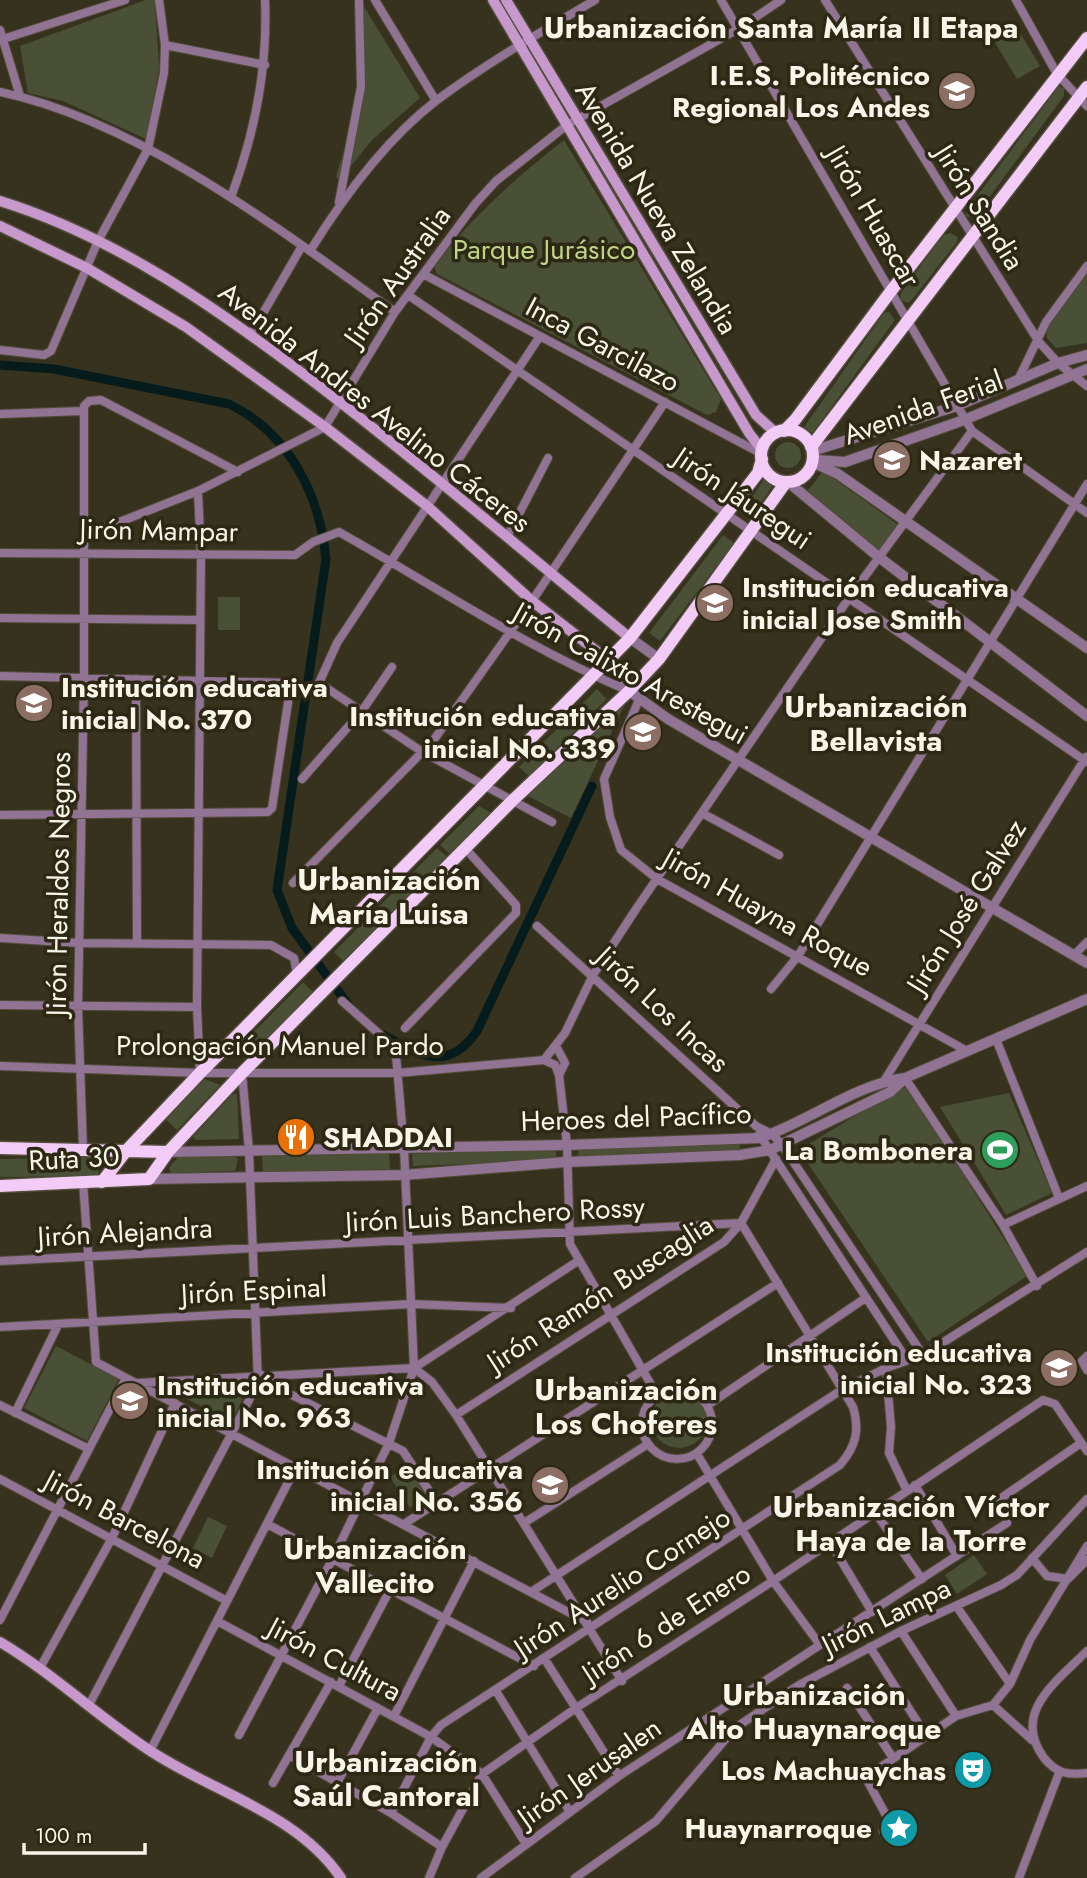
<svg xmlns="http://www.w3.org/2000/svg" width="1087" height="1878" font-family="Jost,sans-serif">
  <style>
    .green { fill: #495035 }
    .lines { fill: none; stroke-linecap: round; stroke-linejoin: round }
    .canal { stroke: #051b1c; stroke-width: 9 }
    .minor-casing { stroke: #514d3a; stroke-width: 10 }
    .tertiary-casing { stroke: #514d3a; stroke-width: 12 }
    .secondary-casing { stroke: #514d3a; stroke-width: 13 }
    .trunk-casing { stroke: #514d3a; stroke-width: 15 }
    .minor { stroke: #917393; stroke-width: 8 }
    .tertiary { stroke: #917393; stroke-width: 10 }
    .secondary { stroke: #c798cb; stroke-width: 10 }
    .trunk { stroke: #f2ccf6; stroke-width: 12 }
    .labels { text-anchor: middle; stroke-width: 7; stroke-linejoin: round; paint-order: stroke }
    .poi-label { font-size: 28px; font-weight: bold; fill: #f8f5e9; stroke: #2c2814; text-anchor: end }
    .street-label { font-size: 28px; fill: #f8f5e9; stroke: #2c2814 }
    .park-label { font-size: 28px; fill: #bfd387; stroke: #2c2814 }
    .neighbourhood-label { font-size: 30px; font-weight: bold; fill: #f8f5e9; stroke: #2c2814 }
  </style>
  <rect width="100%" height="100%" fill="#36321e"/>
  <path class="green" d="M146 0H155L159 69 146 139 63 101 28 93 20 46Z
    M360 0 420 98 372 140 339 181 336 176 352 125 361 68Z
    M1017 28 1040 66 1017 79 994 41Z
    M1059 86 1064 89V96L974 218 965 216 968 208Z
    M564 140 721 399 716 412 707 415 437 274 434 266C474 215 513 180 564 140Z
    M951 233 958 237 957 242 911 301 907 303 900 299 901 293 943 235Z
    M1087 275V343L1056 348 1047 338 1046 327Z
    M889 312 895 320 814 431 811 433 804 427 884 313Z
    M775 455a13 13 0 1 1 26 0a13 13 0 1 1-26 0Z
    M823 471 900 526 882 552 806 493Z
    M764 479 773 485 753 515 744 509Z
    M723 535 734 543 660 641 649 633Z
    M218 597H240V630H218Z
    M597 689 607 699 529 776 519 767Z
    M621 704 624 706 571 818 526 795Z
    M479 806 491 813 450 854 440 845Z
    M437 848 447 857 343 961 334 952Z
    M303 982 313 992 255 1051 245 1041Z
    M205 1079 220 1085 177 1130 164 1118Z
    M907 1084 1027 1276 928 1342 799 1150Z
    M1009 1093 1052 1193 1006 1215 940 1107Z
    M233 1094H237L239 1139 196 1140 193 1137Z
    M740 1143V1153L579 1159 578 1149Z
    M556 1149V1161L413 1166 412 1154Z
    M389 1153 390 1169 263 1173 262 1156Z
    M179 1156 235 1157 238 1159 235 1171 171 1173 169 1168Z
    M101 1157 98 1176 0 1177V1159Z
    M56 1346 119 1379 87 1441 24 1408Z
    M251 1382 232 1421 168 1390 171 1386Z
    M651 1420a28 28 0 1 1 56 0a28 28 0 1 1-56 0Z
    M410 1464 430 1496 410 1508 390 1477Z
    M208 1517 227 1526 212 1558 193 1548Z
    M974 1555 987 1574 957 1594 945 1575Z"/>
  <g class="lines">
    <path class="canal" d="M0 365 54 369 229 404C289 433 320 495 326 559L277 890 292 928 349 1006
      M384 1035C421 1057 449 1072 477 1031L592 786"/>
    <defs>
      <path id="minor" d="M375 0 436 101
        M721 0 972 431 1087 513
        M825 0 1039 342 1058 363 1087 386
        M1016 0 1057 74 1087 106
        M0 30 20 96
        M0 40 125 0
        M165 45 265 65
        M0 92C138 121 282 231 395 312
        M231 197C255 133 268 69 265 0
        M339 202 361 87 359 0
        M310 251C344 196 385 140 437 100 487 63 541 32 595 0
        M423 274 762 454
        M408 295 1087 762
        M251 334 302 246
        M540 336 337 643 319 683 421 751 552 822
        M0 350 44 355 51 351 98 241 148 149 164 73 165 45 159 0
        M1018 380 1046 322 1087 266
        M0 414 82 411
        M198 491 201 554 197 1007 200 1073
        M84 536 198 491 325 427 395 312 475 204 496 181 567 125 738 29 781 0
        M507 537 548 458
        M0 553 295 555 313 542 339 532C435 586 527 648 629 691
        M0 618 199 620
        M0 676 291 683 272 808 268 812 0 815
        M136 679 137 942
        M639 700 604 779 610 817 621 850 657 879 967 1051
        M302 779 362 711 392 667
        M702 813 779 855
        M293 883 433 741 532 601 665 402
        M537 926 756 1126 772 1134 782 1145 923 1355
        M0 938 79 943 271 945 294 958 297 974
        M1074 955 1087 942
        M771 989 798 956 1087 484
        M0 1005 197 1007
        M405 1028 516 913V905L465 848
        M996 1039 1059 1198
        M556 1046 565 1063 559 1075
        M544 1060 555 1065 559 1075 567 1145 570 1244 657 1395
        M0 1066 200 1073H398L544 1060 565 1033 593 975 636 909 849 598 972 431
        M905 1078 1003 1225 1037 1286
        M884 1081 1086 757
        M759 1134 907 1360
        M83 1149 78 1007 84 678V406L89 401 101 400 238 472
        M83 1182 96 1362 587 1622
        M1003 1225 1087 1186
        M0 1261 741 1223
        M0 1327 411 1304 511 1308
        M1087 1356 1082 1361 1087 1370
        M414 1368 432 1382 456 1415 622 1681
        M886 1368 891 1427 889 1453 907 1491
        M260 1374 280 1389 403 1451 437 1503
        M137 1383 414 1368 578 1261
        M642 1424a35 35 0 1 1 70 0a35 35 0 1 1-70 0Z
        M0 1405 89 1449
        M708 1405 864 1299
        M15 1413 58 1325
        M456 1415 724 1242 741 1223 776 1159
        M697 1454 773 1581 820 1645
        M0 1479 227 1601
        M915 1485 957 1556
        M994 1503 1081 1443
        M875 1512 922 1579
        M524 1523 648 1444
        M267 1524 534 1666
        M404 1524 778 1283
        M830 1542 872 1612
        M1032 1558 1047 1576 1068 1579 1087 1560
        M531 1592 843 1389 886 1368 923 1355 1087 1252
        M957 1607 1010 1684
        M0 1620 126 1378
        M217 1621 431 1737 482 1774 526 1844
        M901 1631 956 1716
        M870 1647 925 1734
        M1087 1651C1056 1682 1011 1713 1044 1758 1057 1774 1068 1775 1087 1773
        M544 1658 619 1776
        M41 1666 112 1538 175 1403
        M339 1686 391 1588
        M847 1688 893 1758
        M496 1691 570 1812
        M89 1705 258 1383 249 1151 242 1073
        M993 1705 1032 1740
        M394 1716 474 1561
        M239 1735 333 1558 389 1443 414 1368 404 1148 396 1055 394 1047 342 1001
        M150 1751 296 1467
        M289 1755 391 1813 442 1847
        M273 1783 331 1682
        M337 1783 378 1708
        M391 1813 431 1737 441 1725 840 1465C856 1446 860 1431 853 1407L741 1223
        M883 1831 887 1817 867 1780 869 1775 956 1716 993 1705 1010 1684 1030 1640 1087 1546
        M429 1878 442 1847 482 1774 576 1708 773 1581 1043 1400 1055 1404 1087 1451
        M481 1878 619 1776 1007 1523
        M575 1878 656 1821 735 1728 799 1685 901 1631 1001 1585 1017 1575 1087 1499
        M1019 1878 1059 1773"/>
      <path id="tertiary" d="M812 451 957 406 1058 363 1087 355
        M817 460 845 462 964 420 1087 369
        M812 462 838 474 1087 648
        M788 482 880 558 1087 716
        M630 638 659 659
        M608 660 629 691 668 719 1087 963
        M168 1152 567 1145 760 1138C808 1122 856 1084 905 1078
        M149 1179 403 1175 566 1162 740 1155 770 1150 890 1092 905 1078 1087 999"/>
      <path id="secondary" d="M493 0 749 433 762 450
        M506 0 756 415 776 433
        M0 201C116 237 218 309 314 382 422 464 525 553 630 638
        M0 226 87 268 186 327 325 427 427 506 532 601 608 660
        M0 1642C54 1674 99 1718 152 1752 215 1793 298 1814 341 1878"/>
      <path id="trunk" d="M761 456a26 26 0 1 1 52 0a26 26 0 1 1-52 0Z
        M784 431 795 420 891 291 1087 38
        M811 447 1087 87
        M0 1148 168 1152
        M102 1182 126 1151 200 1073 630 638 758 473 762 459
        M0 1186 149 1179 168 1152 242 1073 512 801 629 691 659 659 786 482"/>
    </defs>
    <use href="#minor" class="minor-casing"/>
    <use href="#tertiary" class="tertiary-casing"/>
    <use href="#secondary" class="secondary-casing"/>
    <use href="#trunk" class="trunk-casing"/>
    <use href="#minor" class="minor"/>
    <use href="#tertiary" class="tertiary"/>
    <use href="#secondary" class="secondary"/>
    <use href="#trunk" class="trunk"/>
  </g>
  <defs>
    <symbol id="university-disc" viewBox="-11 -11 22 22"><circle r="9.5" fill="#8d6e63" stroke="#2c2814"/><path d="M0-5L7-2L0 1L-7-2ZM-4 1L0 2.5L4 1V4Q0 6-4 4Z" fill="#fff"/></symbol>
    <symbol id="school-disc" viewBox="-11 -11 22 22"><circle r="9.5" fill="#8d6e63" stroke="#2c2814"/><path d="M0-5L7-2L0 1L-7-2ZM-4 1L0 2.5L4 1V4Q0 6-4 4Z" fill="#fff"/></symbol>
    <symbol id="restaurant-disc" viewBox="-11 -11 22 22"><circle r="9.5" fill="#e8710a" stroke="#2c2814"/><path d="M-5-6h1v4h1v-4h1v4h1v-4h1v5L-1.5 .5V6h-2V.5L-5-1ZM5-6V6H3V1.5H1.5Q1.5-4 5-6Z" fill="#fff"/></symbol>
    <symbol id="stadium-disc" viewBox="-11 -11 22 22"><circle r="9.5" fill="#2e9e5b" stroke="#2c2814"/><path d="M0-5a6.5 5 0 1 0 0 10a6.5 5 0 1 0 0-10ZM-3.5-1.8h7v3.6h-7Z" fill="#fff"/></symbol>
    <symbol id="theatre-disc" viewBox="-11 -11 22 22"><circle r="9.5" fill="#0f9aa8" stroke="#2c2814"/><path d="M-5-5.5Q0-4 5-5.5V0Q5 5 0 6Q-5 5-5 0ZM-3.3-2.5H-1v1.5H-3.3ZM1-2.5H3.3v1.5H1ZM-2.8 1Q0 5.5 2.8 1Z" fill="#fff"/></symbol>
    <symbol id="sight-disc" viewBox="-11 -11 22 22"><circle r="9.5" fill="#0f9aa8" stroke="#2c2814"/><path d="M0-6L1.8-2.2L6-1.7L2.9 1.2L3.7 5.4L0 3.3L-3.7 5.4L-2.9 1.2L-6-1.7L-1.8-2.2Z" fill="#fff"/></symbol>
  </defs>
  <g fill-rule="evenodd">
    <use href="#university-disc" x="935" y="69" width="44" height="44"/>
    <use href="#school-disc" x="870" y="438" width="44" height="44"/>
    <use href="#school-disc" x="693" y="581" width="44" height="44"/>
    <use href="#school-disc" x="12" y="681" width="44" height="44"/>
    <use href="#school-disc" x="621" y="710" width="44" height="44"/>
    <use href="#restaurant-disc" x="274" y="1115" width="44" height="44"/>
    <use href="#stadium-disc" x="978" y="1128" width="44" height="44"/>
    <use href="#school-disc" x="1037" y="1346" width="44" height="44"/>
    <use href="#school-disc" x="108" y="1379" width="44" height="44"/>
    <use href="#school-disc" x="528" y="1463" width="44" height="44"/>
    <use href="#theatre-disc" x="951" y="1748" width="44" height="44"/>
    <use href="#sight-disc" x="877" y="1806" width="44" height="44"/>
  </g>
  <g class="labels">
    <g class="poi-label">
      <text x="930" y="85">I.E.S. Politécnico<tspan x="930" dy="32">Regional Los Andes</tspan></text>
      <text x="919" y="470" text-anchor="start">Nazaret</text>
      <text x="742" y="597" text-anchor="start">Institución educativa<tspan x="742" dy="32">inicial Jose Smith</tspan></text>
      <text x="61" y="697" text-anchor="start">Institución educativa<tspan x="61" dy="32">inicial No. 370</tspan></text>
      <text x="616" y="726">Institución educativa<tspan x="616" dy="32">inicial No. 339</tspan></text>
      <text x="323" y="1147" text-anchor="start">SHADDAI</text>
      <text x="973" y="1160">La Bombonera</text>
      <text x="1032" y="1362">Institución educativa<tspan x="1032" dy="32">inicial No. 323</tspan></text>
      <text x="157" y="1395" text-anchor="start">Institución educativa<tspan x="157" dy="32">inicial No. 963</tspan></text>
      <text x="523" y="1479">Institución educativa<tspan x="523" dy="32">inicial No. 356</tspan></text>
      <text x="946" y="1780">Los Machuaychas</text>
      <text x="872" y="1838">Huaynarroque</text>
    </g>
    <g class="street-label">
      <text transform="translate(980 207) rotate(58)" y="10">Jirón Sandia</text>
      <text transform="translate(657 208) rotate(59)" y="10">Avenida Nueva Zelandia</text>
      <text transform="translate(874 216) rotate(60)" y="10">Jirón Huascar</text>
      <text transform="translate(397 276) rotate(-55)" y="10">Jirón Australia</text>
      <text transform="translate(603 344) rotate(28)" y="10">Inca Garcilazo</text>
      <text transform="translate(375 407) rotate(38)" y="10">Avenida Andres Avelino Cáceres</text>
      <text transform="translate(923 407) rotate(-20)" y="10">Avenida Ferial</text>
      <text transform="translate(743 498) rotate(34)" y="10">Jirón Jáuregui</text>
      <text transform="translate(159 530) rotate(1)" y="10">Jirón Mampar</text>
      <text transform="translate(631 673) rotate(29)" y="10">Jirón Calixto Arestegui</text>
      <text transform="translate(58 884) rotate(-89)" y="10">Jirón Heraldos Negros</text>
      <text transform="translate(966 906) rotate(-58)" y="10">Jirón José Galvez</text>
      <text transform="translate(768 912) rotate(29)" y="10">Jirón Huayna Roque</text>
      <text transform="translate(663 1009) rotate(43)" y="10">Jirón Los Incas</text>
      <text x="280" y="1055">Prolongación Manuel Pardo</text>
      <text transform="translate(636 1117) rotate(-2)" y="10">Heroes del Pacífico</text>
      <text transform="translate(74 1158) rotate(-3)" y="10">Ruta 30</text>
      <text transform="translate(495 1214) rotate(-3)" y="10">Jirón Luis Banchero Rossy</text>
      <text transform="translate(125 1232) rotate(-3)" y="10">Jirón Alejandra</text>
      <text transform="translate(254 1290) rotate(-3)" y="10">Jirón Espinal</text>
      <text transform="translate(600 1293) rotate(-33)" y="10">Jirón Ramón Buscaglia</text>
      <text transform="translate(125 1519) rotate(28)" y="10">Jirón Barcelona</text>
      <text transform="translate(622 1582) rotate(-33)" y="10">Jirón Aurelio Cornejo</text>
      <text transform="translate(886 1616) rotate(-26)" y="10">Jirón Lampa</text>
      <text transform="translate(666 1623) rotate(-33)" y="10">Jirón 6 de Enero</text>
      <text transform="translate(335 1659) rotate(28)" y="10">Jirón Cultura</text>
      <text transform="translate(589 1772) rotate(-35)" y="10">Jirón Jerusalen</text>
    </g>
    <g class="park-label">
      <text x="544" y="259">Parque Jurásico</text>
    </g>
    <g class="neighbourhood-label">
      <text x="781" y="38">Urbanización Santa María II Etapa</text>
      <text x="876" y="717">Urbanización<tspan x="876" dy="34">Bellavista</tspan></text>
      <text x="389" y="890">Urbanización<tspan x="389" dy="34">María Luisa</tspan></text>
      <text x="626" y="1400">Urbanización<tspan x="626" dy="34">Los Choferes</tspan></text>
      <text x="911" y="1517">Urbanización Víctor<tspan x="911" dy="34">Haya de la Torre</tspan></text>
      <text x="375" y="1559">Urbanización<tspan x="375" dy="34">Vallecito</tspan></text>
      <text x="814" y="1705">Urbanización<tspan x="814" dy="34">Alto Huaynaroque</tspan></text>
      <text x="386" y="1772">Urbanización<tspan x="386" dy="34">Saúl Cantoral</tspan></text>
    </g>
  </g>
  <path d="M24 1843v10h121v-10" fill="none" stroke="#f8f5e9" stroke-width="3.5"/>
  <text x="35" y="1843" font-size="21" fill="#f8f5e9" stroke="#2c2814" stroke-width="5" paint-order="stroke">100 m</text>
</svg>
